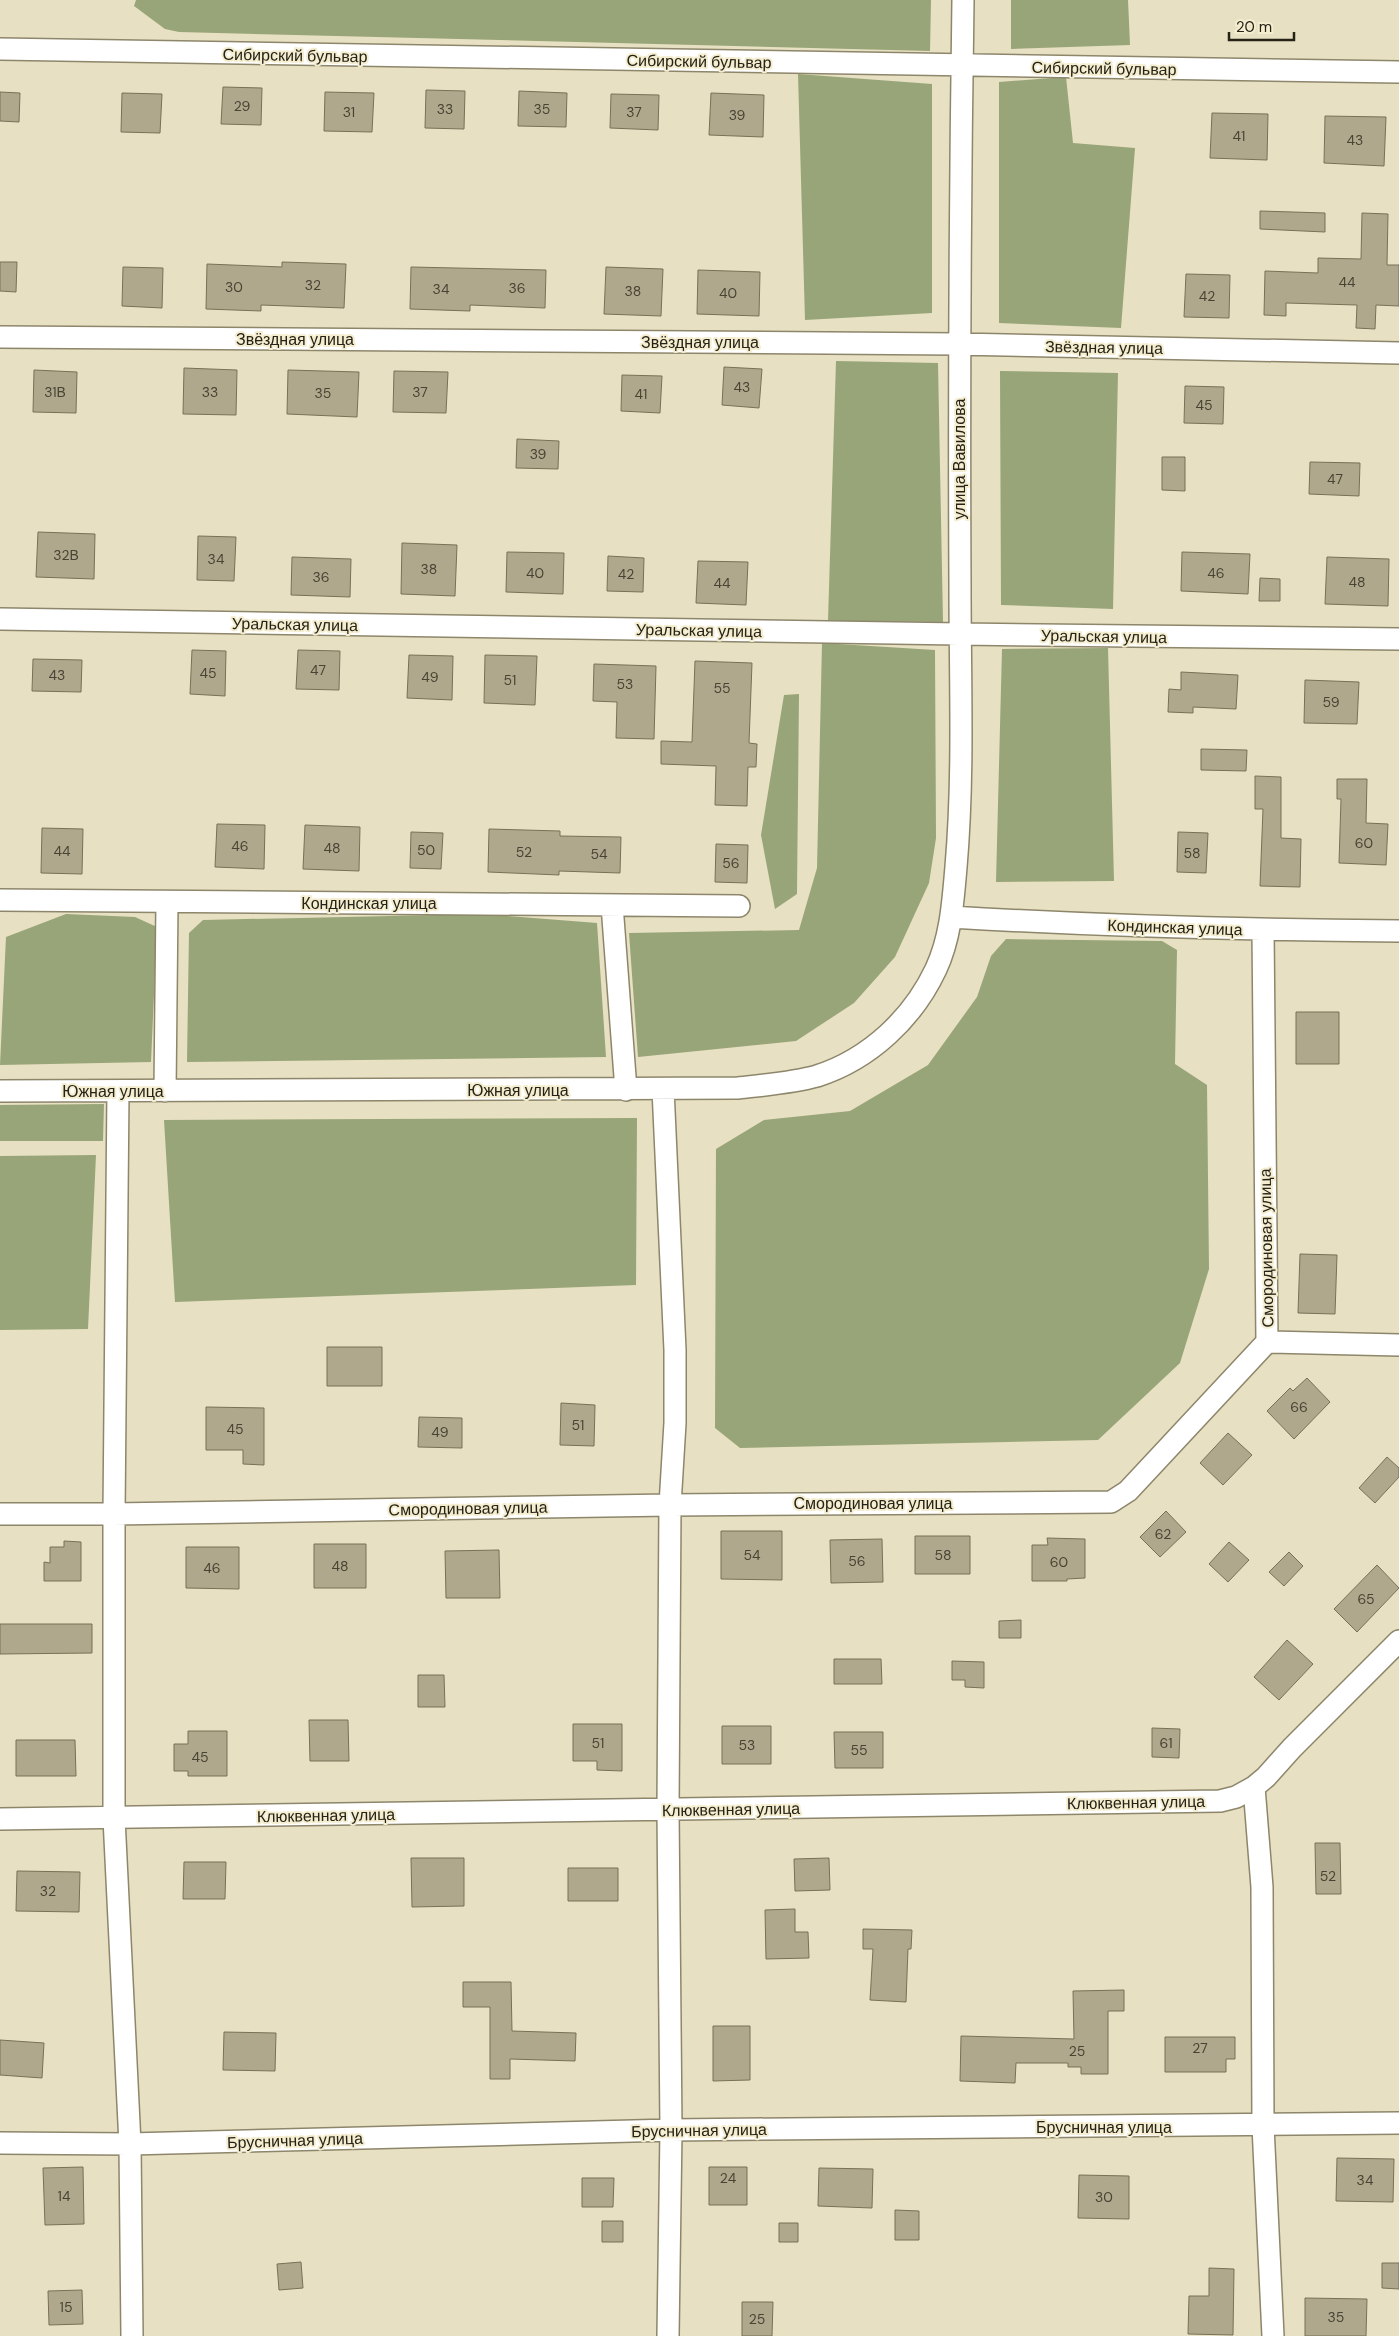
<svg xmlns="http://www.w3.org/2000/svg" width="1399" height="2336" font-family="'DM Sans',sans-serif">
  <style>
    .forest { fill: #98a578 }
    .building { fill: #b0a88c; stroke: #797157 }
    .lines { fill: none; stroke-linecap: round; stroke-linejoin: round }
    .minor-casing { stroke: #8d866b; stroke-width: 24 }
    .minor { stroke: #fff; stroke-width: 21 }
    .labels { text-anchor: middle; stroke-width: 4; stroke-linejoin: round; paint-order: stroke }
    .number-label { font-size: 14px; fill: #484434 }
    .street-label { font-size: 16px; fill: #252217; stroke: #f5edcf }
  </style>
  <rect width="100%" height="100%" fill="#e7e0c2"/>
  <path class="forest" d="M136 0H931L930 51 179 32 165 29 134 6Z
    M1011 0H1128L1130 45 1011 49Z
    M798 74 932 84V313L805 320Z
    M1066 77 1073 143 1135 148 1121 328 999 323V82Z
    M836 361 938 363 943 622 828 621Z
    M1000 371 1118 373 1113 609 1001 605Z
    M822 643 935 650 936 838 929 883 895 957 854 1003 796 1041 638 1057 629 933 799 930 817 868Z
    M1108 648 1114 881 996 882 1002 649Z
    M799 694 797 894 775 909 761 835 784 695Z
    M66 914 135 917 157 927 151 1062 0 1065 6 937Z
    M483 914 597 923 606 1057 187 1062 189 933 203 920Z
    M1006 939 1162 941 1177 950 1175 1064 1207 1085 1209 1269 1180 1363 1098 1440 740 1448 715 1428 716 1149 764 1120 850 1111 928 1065 977 997 991 956Z
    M104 1104 103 1141H0V1105Z
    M637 1118 636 1285 175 1302 164 1120Z
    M96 1155 88 1329 0 1330V1156Z"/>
  <path class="building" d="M223 87 262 88 261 125 221 124Z
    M426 90 465 91 464 129 425 128Z
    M519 91 567 93 566 127 518 126Z
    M0 92 20 93 19 122 0 121Z
    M325 92 374 93 372 132 324 131Z
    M122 93 162 94 160 133 121 132Z
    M711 93 764 95 763 137 709 135Z
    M611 94 659 95 658 130 610 128Z
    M1212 113 1268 114 1267 160 1210 158Z
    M1325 116 1386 117 1384 166 1324 163Z
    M1260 211 1325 213V232L1260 229Z
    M1362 213 1388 214 1387 265H1399V306L1376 305 1375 329 1356 328 1357 305 1286 303V316L1264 315 1265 271 1318 273V258L1361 259Z
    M0 262H17L16 292 0 291Z
    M282 262 346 264 344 308 261 305V311L206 309 207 264 282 267Z
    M123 267 163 268 162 308 122 306Z
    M411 267 546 270 545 308 470 305V311L410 309Z
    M606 267 663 269 661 316 604 314Z
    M698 270 760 272 759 316 697 314Z
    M1186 274 1230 275 1229 318 1184 317Z
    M724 367 762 369 759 408 722 405Z
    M184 368 237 370 236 415 183 414Z
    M34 370 77 372 76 413 33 412Z
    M288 370 359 372 357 417 287 414Z
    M394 371 448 372 446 413 393 412Z
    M622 375 662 376 660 413 621 411Z
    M1185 386 1224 387 1223 424 1184 423Z
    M517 439 559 441 558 469 516 468Z
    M1162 457H1185V491L1162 490Z
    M1310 462 1360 463 1359 496 1309 494Z
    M38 532 95 534 94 579 36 577Z
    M198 536 236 537 234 581 197 580Z
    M402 543 457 545 455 596 401 594Z
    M507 552 564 553 563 594 506 592Z
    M1182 552 1250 554 1248 594 1181 591Z
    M608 556 644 558 643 592 607 591Z
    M292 557 351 559 350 597 291 595Z
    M1327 557 1389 559 1388 606 1325 604Z
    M698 561 748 562 746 605 696 603Z
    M1260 578 1280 579V601H1259Z
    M192 650 226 651 225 696 190 694Z
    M298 650 340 651 339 690 296 689Z
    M409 655 453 656 452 700 407 698Z
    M485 655 537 656 535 705 484 703Z
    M33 659 82 660 81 692 32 691Z
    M695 661 752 663 749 743 757 744 756 767H748L747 806 715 805 716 766 661 764V741L692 742Z
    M594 664 656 666 654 739 616 738 617 702 593 701Z
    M1181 672 1238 675 1236 709 1193 707V713L1168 712 1169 689 1181 690Z
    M1305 680 1359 682 1357 724 1304 723Z
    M1201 749 1247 750 1246 771 1201 770Z
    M1255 776 1281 777V838L1301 839 1300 887 1260 886 1263 809H1255Z
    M1337 779H1367L1366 823 1388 824 1386 865 1339 863 1341 799H1337Z
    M217 824 265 825 264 869 215 867Z
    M305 825 360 827 359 871 303 869Z
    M42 828 83 829 82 874 41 873Z
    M489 829 560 831V836L621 837 620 873 559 871V875L488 872Z
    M411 832 443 833 441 869 410 868Z
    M1178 832 1208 833 1206 873 1177 872Z
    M716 844 748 845 747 883 715 882Z
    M1296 1012H1339V1064H1296Z
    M1300 1254 1337 1255 1335 1314 1298 1313Z
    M327 1347H382V1386H327Z
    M1307 1378 1330 1402 1294 1439 1267 1411 1290 1388 1293 1391Z
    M561 1403 595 1405 594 1446 560 1445Z
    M206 1407 264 1408V1465L243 1464V1450H206Z
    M419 1417 462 1418V1448L418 1447Z
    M1228 1433 1252 1455 1223 1485 1200 1463Z
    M1387 1457 1399 1468V1477L1375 1503 1359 1488Z
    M1166 1511 1186 1532 1160 1557 1140 1537Z
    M721 1531H782V1580L721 1579Z
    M915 1536H970V1574H915Z
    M1047 1538 1085 1539V1578L1067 1579V1581H1032V1545H1048Z
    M882 1539 883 1582 831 1583 830 1540Z
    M64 1541 81 1542V1581H44V1562L50 1563V1547H64Z
    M1229 1542 1249 1560 1228 1582 1209 1564Z
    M314 1544H366V1588H314Z
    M186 1547H239V1589L186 1588Z
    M499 1550 500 1598H446L445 1551Z
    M1289 1552 1303 1566 1284 1586 1269 1572Z
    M1377 1565 1399 1588 1357 1632 1334 1609Z
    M1021 1620V1638H999V1621Z
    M0 1624H92V1653L0 1654Z
    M1287 1640 1313 1664 1279 1700 1254 1677Z
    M834 1659H881L882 1684H834Z
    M952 1661 984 1662V1688L965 1687V1680H952Z
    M418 1675H444L445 1707H418Z
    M309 1720H348L349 1761H310Z
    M573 1724H622V1771L597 1770V1761H573Z
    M722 1726H771V1764H722Z
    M1152 1728 1180 1729 1179 1758 1152 1757Z
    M188 1731H227V1776H188V1771H174V1744H188Z
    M834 1732H883V1768H835Z
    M16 1740H75L76 1776H16Z
    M1315 1843H1340L1341 1894H1316Z
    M411 1858H464V1906L412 1907Z
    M829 1858 830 1890 795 1891 794 1859Z
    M184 1862H226L225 1899H183Z
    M568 1868H618V1901H568Z
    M17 1871 80 1872 79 1912 16 1911Z
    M795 1909V1932H808L809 1958 766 1959 765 1910Z
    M863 1929 912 1930 911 1949H908L906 2002 870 2000 873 1949H863Z
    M463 1982H511L512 2031 576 2033 575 2061 510 2059V2079H490V2007H463Z
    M1124 1990V2011H1108V2074H1081V2067H1068V2063H1016L1015 2083 960 2081 961 2036 1074 2039 1073 1991Z
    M713 2026H750V2080L713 2081Z
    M224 2032 276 2033 275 2071 223 2070Z
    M1165 2037H1235V2059H1226V2072H1165Z
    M0 2040 44 2043 42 2078 0 2075Z
    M1337 2158 1394 2159 1393 2202 1336 2201Z
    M83 2167 84 2224 45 2225 43 2168Z
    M709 2167H747V2205H709Z
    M819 2168 873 2169 872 2208 818 2206Z
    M1079 2175 1129 2176V2219L1078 2218Z
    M582 2178H614L613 2207H582Z
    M895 2210 919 2211V2240H895Z
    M602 2221H623V2242H602Z
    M779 2223H798V2242H779Z
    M301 2262 303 2288 279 2290 277 2264Z
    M1382 2263H1399V2289L1382 2288Z
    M1209 2268 1234 2269 1233 2335 1188 2334 1189 2296H1209Z
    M82 2290 83 2324 49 2325 48 2291Z
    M1305 2298 1367 2299 1366 2336H1305Z
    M742 2302H773L772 2336H742Z"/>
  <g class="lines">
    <defs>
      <path id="minor" d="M0 49 1399 72
        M0 337 958 344 1399 353
        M0 619 960 634 1399 639
        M0 900 739 906
        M612 905 626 1090
        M951 917C1100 926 1250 930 1399 931
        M663 1089 675 1350V1423L670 1505 668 1810 671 2130 668 2336
        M0 1091 738 1088C764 1085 792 1083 817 1076 870 1059 913 1018 936 969 951 937 953 901 956 867 964 774 960 680 960 586 959 391 960 196 963 0
        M118 1091 114 1514V1818L130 2144 132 2336
        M165 1091 167 902
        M1267 1342 1399 1345
        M0 1514H114L670 1505 1111 1502 1128 1491 1267 1342 1263 930
        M1254 1787 1262 1887 1263 2126 1273 2336
        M0 1819 1220 1801 1236 1797 1254 1787 1266 1777 1292 1748 1399 1641
        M0 2143 130 2144 671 2130 1399 2123"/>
    </defs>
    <use href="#minor" class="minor-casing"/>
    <use href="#minor" class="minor"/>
  </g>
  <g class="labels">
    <g class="number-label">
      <text x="242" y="111">29</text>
      <text x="445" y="114">33</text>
      <text x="542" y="114">35</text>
      <text x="349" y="117">31</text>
      <text x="634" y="117">37</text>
      <text x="737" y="120">39</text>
      <text x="1239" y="141">41</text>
      <text x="1355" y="145">43</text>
      <text x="1347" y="287">44</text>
      <text x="313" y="290">32</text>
      <text x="234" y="292">30</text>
      <text x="517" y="293">36</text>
      <text x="441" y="294">34</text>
      <text x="633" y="296">38</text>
      <text x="728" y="298">40</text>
      <text x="1207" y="301">42</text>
      <text x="742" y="392">43</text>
      <text x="55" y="397">31В</text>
      <text x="210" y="397">33</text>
      <text x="420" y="397">37</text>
      <text x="323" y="398">35</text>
      <text x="641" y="399">41</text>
      <text x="1204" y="410">45</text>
      <text x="538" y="459">39</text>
      <text x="1335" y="484">47</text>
      <text x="66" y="560">32В</text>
      <text x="216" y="564">34</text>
      <text x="429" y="574">38</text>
      <text x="535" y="578">40</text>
      <text x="1216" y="578">46</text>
      <text x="626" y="579">42</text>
      <text x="321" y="582">36</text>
      <text x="1357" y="587">48</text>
      <text x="722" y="588">44</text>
      <text x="318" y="675">47</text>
      <text x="208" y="678">45</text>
      <text x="57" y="680">43</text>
      <text x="430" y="682">49</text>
      <text x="510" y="685">51</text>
      <text x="625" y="689">53</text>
      <text x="722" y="693">55</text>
      <text x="1331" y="707">59</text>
      <text x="1364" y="848">60</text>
      <text x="240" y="851">46</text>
      <text x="332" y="853">48</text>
      <text x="426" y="855">50</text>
      <text x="62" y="856">44</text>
      <text x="524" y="857">52</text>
      <text x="1192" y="858">58</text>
      <text x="599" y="859">54</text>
      <text x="731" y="868">56</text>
      <text x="1299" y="1412">66</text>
      <text x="578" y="1430">51</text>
      <text x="235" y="1434">45</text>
      <text x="440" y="1437">49</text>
      <text x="1163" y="1539">62</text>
      <text x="752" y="1560">54</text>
      <text x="943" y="1560">58</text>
      <text x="857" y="1566">56</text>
      <text x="1059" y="1567">60</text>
      <text x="340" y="1571">48</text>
      <text x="212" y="1573">46</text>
      <text x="1366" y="1604">65</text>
      <text x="598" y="1748">51</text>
      <text x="1166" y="1748">61</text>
      <text x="747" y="1750">53</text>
      <text x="859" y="1755">55</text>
      <text x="200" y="1762">45</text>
      <text x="1328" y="1881">52</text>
      <text x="48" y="1896">32</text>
      <text x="1200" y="2053">27</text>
      <text x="1077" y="2056">25</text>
      <text x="728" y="2183">24</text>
      <text x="1365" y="2185">34</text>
      <text x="64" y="2201">14</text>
      <text x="1104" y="2202">30</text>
      <text x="66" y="2312">15</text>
      <text x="1336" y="2322">35</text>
      <text x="757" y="2324">25</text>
    </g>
    <g class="street-label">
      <text transform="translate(295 55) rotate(1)" y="6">Сибирский бульвар</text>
      <text transform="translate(699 61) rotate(1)" y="6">Сибирский бульвар</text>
      <text transform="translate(1104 68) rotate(1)" y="6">Сибирский бульвар</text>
      <text x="295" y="345">Звёздная улица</text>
      <text x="700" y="348">Звёздная улица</text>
      <text transform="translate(1104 347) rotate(1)" y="6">Звёздная улица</text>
      <text transform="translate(959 459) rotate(-90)" y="6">улица Вавилова</text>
      <text transform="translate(295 624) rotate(1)" y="6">Уральская улица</text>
      <text transform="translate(699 630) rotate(1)" y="6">Уральская улица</text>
      <text transform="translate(1104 636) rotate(1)" y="6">Уральская улица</text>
      <text x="369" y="909">Кондинская улица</text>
      <text transform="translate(1175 927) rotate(2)" y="6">Кондинская улица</text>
      <text x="518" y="1096">Южная улица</text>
      <text x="113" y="1097">Южная улица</text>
      <text transform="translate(1266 1248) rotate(-91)" y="6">Смородиновая улица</text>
      <text x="873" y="1509">Смородиновая улица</text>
      <text transform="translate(468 1508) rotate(-1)" y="6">Смородиновая улица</text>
      <text transform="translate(1136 1802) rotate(-1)" y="6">Клюквенная улица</text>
      <text transform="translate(731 1809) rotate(-1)" y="6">Клюквенная улица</text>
      <text transform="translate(326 1815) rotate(-1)" y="6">Клюквенная улица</text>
      <text x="1104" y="2133">Брусничная улица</text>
      <text transform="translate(699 2130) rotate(-1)" y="6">Брусничная улица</text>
      <text transform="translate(295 2140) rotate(-2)" y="6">Брусничная улица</text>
    </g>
  </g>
  <path d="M1229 32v8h65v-8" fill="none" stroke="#252217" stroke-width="2.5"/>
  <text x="1236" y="32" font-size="15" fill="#252217" stroke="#f5edcf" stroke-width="4" paint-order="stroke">20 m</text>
</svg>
